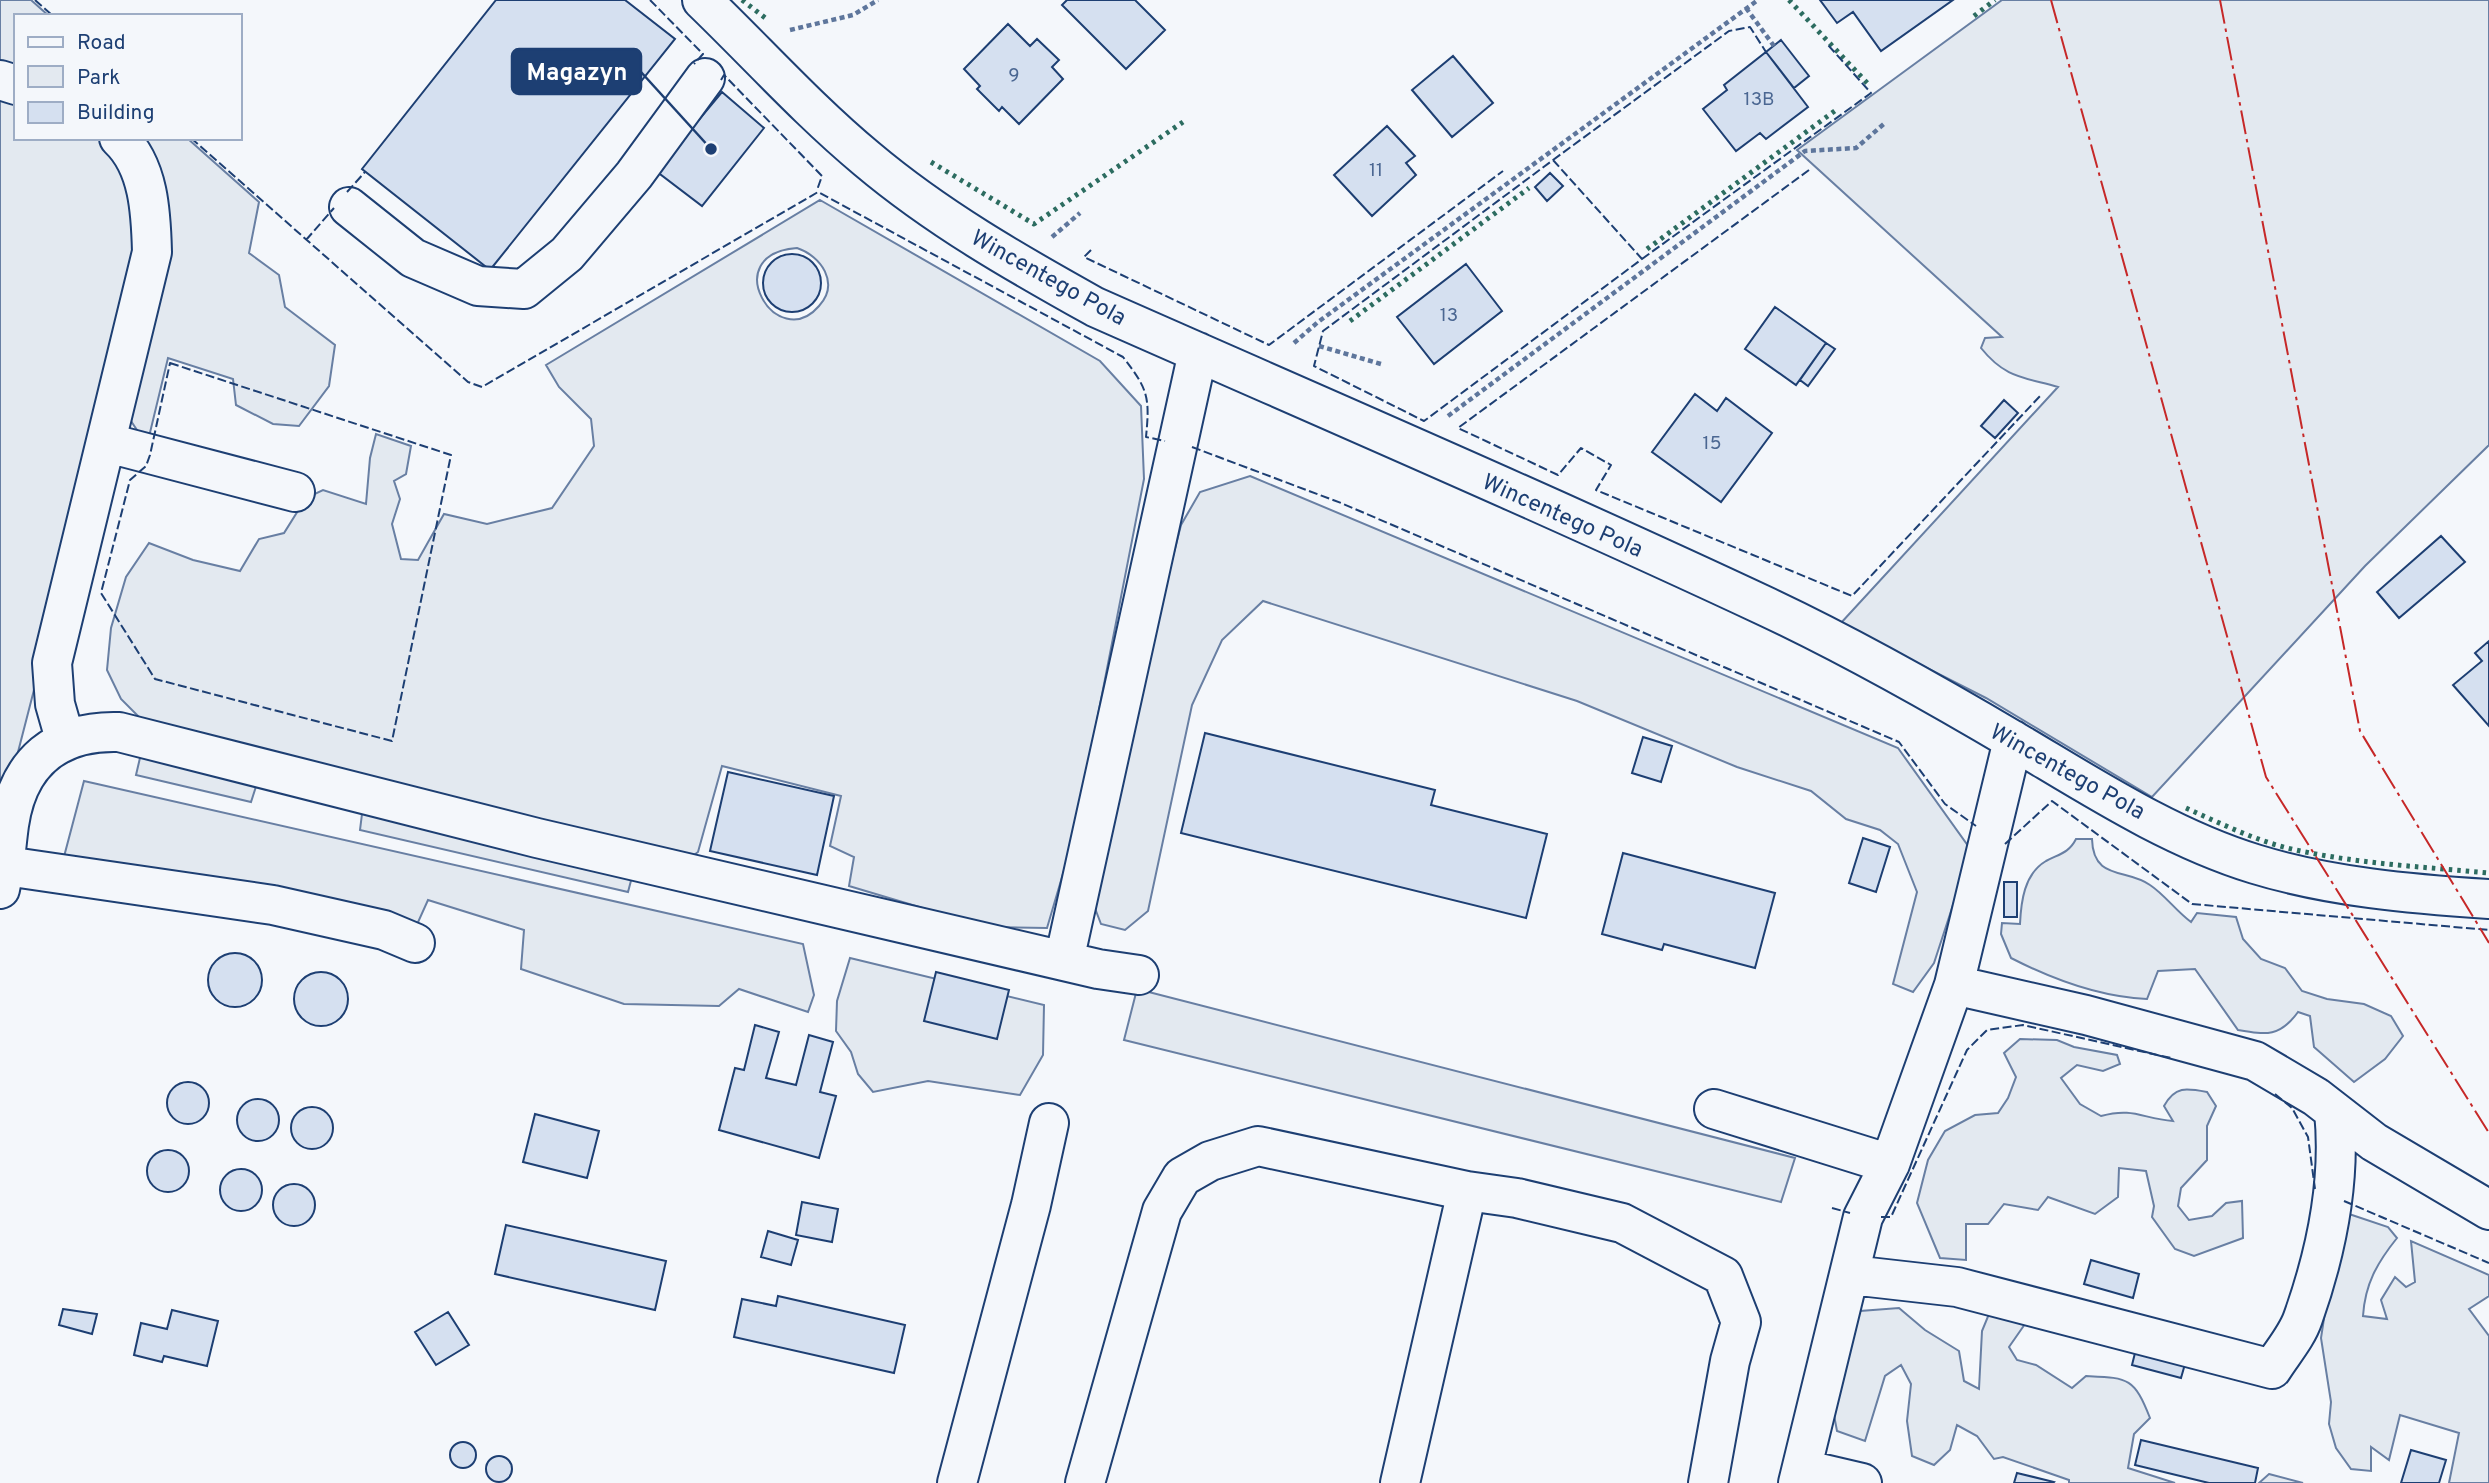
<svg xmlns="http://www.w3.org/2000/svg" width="2489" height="1483" font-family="Overpass,sans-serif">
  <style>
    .green { fill: #e3e9f0; stroke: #687fa3; stroke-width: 2; fill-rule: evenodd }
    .building { fill: #d5e0f0; stroke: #1d3f73; stroke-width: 2 }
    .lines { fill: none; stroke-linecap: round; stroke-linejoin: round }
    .minor-casing { stroke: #1d3f73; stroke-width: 42 }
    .path { stroke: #5e769c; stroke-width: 4.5; stroke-dasharray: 5 3.5; stroke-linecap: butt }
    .minor { stroke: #f4f7fb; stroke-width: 38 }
    .hedge { stroke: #2c6c60; stroke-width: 5; stroke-dasharray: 3.5 5; stroke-linecap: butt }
    .fence { stroke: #1d3f73; stroke-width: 2; stroke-dasharray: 9 3.5; stroke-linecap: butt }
    .power { stroke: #c62828; stroke-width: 2; stroke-dasharray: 24 5 3.5 5; stroke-linecap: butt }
    .labels { text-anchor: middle; stroke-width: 5; stroke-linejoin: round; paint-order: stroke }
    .number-label { font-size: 19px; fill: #4b6792 }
    .street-label { font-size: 23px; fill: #1d3f73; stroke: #f4f7fb }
    .leader { fill: none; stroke: #1d3f73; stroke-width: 2.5 }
    .callout-dot { fill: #1d3f73; stroke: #f4f7fb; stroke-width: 2.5 }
    .callout { fill: #1d3f73; stroke: #1d3f73; stroke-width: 2.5 }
    .callout-label { font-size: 24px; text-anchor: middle; font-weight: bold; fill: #fff }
  </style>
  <rect width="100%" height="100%" fill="#f4f7fb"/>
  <path class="green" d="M0 0H31L49 16H16V76L0 71Z
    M2002 0H2489V445L2365 566 2152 797 1986 698 1840 624 2058 387C2023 377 2005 378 1981 348L1985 338 2002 337 1797 150Z
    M0 93 16 97V138H108L143 211 87 484 0 822Z
    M129 138H187L259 202 249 253 279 275 285 307 335 345 329 386 299 426 273 424 236 405 233 379 168 358 147 445 123 409 148 315Z
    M820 200 1100 361 1141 406 1144 479 1075 833 1047 928 986 927 849 886 854 857 830 846 841 796 722 766 698 852 683 863 152 730 121 699 107 670 111 628 126 577 149 543 193 560 240 571 259 539 284 533 306 498 323 490 366 504 370 458 376 434 411 446 406 474 394 481 400 499 392 524 401 559 418 560 444 514 487 524 552 508 594 446 591 419 559 387 546 365ZM797 248C821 256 840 283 819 306 777 355 716 254 797 248Z
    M1250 476 1898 748 1971 850 1934 963 1913 992 1893 984 1917 892 1898 844 1880 830 1846 819 1811 791 1737 767 1577 701 1263 601 1222 640 1192 705 1148 911 1125 930 1101 924 1088 890 1181 525 1200 492Z
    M143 745 260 774 251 802 136 775Z
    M84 781 803 944 814 995 808 1012 739 989 719 1006 624 1004 521 969 524 930 428 900 415 929 61 868Z
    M363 806 633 873 628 892 360 830Z
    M2076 839H2092C2093 881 2127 868 2150 885 2165 895 2176 911 2191 922L2197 913 2236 917 2243 939 2261 959 2285 968 2302 991 2327 999 2364 1004 2391 1016 2403 1036 2385 1059 2354 1082 2314 1047 2310 1016 2298 1012C2280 1037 2267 1035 2238 1030L2195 969 2158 971 2147 999C2100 997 2052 979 2011 958L2001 934 2002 923 2020 924C2021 902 2024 874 2046 861 2059 854 2069 853 2076 839Z
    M850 958 1044 1005 1043 1055 1020 1095 928 1081 873 1092 858 1074 851 1052 836 1031 837 1001Z
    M1137 989 1795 1158 1781 1202 1124 1040Z
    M2020 1039 2057 1040 2074 1047 2117 1055 2120 1064 2103 1071 2077 1065 2061 1078 2080 1104 2101 1116C2134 1107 2143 1119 2173 1121L2164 1106C2175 1086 2186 1088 2207 1092L2216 1106 2207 1126V1160L2181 1188 2178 1206 2189 1220 2212 1216 2226 1203 2242 1201 2243 1238 2194 1256 2175 1249 2152 1217 2154 1206 2146 1171 2119 1168 2118 1197 2095 1214 2048 1197 2038 1210 2004 1204 1988 1224H1966V1260L1940 1258 1917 1203 1928 1160 1945 1131 1975 1115 1998 1113 2008 1098 2016 1077 2004 1053Z
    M2349 1214 2388 1227 2397 1238C2377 1263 2365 1284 2363 1316L2387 1319 2381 1300 2395 1277 2406 1287 2415 1282 2411 1241 2489 1275V1296L2469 1309 2489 1336V1483H2449L2459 1433 2400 1415 2389 1460 2371 1447V1471L2351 1469 2336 1448 2329 1424 2331 1402 2321 1338 2328 1292Z
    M1899 1308 1925 1330 1959 1351 1964 1381 1979 1389 1982 1331 1991 1309 2025 1324 2009 1347 2017 1360 2036 1365 2072 1388 2086 1376C2128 1378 2134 1377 2150 1418L2134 1434 2128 1468 2175 1483H2069V1480L2003 1457 1994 1459 1977 1436 1957 1425 1950 1450 1934 1465 1912 1456 1907 1421 1911 1384 1901 1365 1885 1376 1865 1441 1837 1431 1830 1394 1849 1324 1860 1311Z
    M2269 1474 2303 1483H2259Z"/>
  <path class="building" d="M496 0H625L675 39 490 270 362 169Z
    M1067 0H1135L1165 30 1126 69 1062 5Z
    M1820 0H1953L1881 51 1853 12 1837 23Z
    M1008 24 1030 46 1037 39 1059 60 1052 67 1063 79 1019 124 1002 107 999 111 977 89 980 86 964 69Z
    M1781 40 1809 76 1794 88 1766 52Z
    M1766 52 1808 107 1766 139 1760 133 1736 151 1703 109 1727 90 1724 85Z
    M1453 56 1493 103 1452 137 1412 90Z
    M722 92 764 128 702 206 656 171Z
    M1387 126 1415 156 1406 163 1416 175 1372 216 1334 175Z
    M1550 173 1563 186 1547 201 1535 187Z
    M763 283a29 29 0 1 1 58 0a29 29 0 1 1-58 0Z
    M1466 264 1502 311 1434 364 1397 317Z
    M1775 307 1826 343 1796 385 1745 349Z
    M1826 343 1835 349 1808 386 1800 380Z
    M1695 394 1717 411 1726 398 1772 433 1721 502 1652 452Z
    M2004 400 2018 413 1995 438 1981 426Z
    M2441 536 2465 562 2399 618 2377 592Z
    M2489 641V726L2453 685 2482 661 2475 653Z
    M1205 733 1435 790 1431 805 1547 834 1526 918 1181 833Z
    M1643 737 1672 746 1661 782 1632 773Z
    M728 772 834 796 817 875 710 851Z
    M1863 838 1890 847 1876 892 1849 883Z
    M1623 853 1775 893 1755 968 1664 944 1662 950 1602 934Z
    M2004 882H2017V917H2004Z
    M208 980a27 27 0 1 1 54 0a27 27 0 1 1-54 0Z
    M294 999a27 27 0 1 1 54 0a27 27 0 1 1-54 0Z
    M936 972 1009 990 997 1039 924 1021Z
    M755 1025 779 1032 766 1078 796 1085 809 1035 833 1042 820 1092 836 1096 819 1158 719 1130 735 1068 744 1070Z
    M167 1103a21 21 0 1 1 42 0a21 21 0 1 1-42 0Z
    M237 1120a21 21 0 1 1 42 0a21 21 0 1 1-42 0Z
    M291 1128a21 21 0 1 1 42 0a21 21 0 1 1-42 0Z
    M535 1114 599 1131 587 1178 523 1162Z
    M147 1171a21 21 0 1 1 42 0a21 21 0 1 1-42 0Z
    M220 1190a21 21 0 1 1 42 0a21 21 0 1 1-42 0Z
    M273 1205a21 21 0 1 1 42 0a21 21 0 1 1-42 0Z
    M802 1202 838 1209 832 1242 796 1235Z
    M506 1225 666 1261 655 1310 495 1274Z
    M768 1231 798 1240 791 1265 761 1257Z
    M2091 1260 2139 1274 2133 1298 2084 1284Z
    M778 1296 905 1325 894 1373 734 1337 742 1299 776 1306Z
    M63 1309 97 1314 92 1334 59 1325Z
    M172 1310 218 1321 207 1366 164 1356 162 1362 134 1355 141 1323 167 1329Z
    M448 1312 469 1345 436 1365 415 1332Z
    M2137 1345 2187 1357 2181 1378 2132 1365Z
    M2141 1440 2258 1468 2255 1483H2209L2135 1465Z
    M450 1455a13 13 0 1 1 26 0a13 13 0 1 1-26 0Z
    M2411 1450 2446 1460 2439 1483H2401Z
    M486 1469a13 13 0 1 1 26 0a13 13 0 1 1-26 0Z
    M2017 1473 2054 1482 2053 1483H2014Z"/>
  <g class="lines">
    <defs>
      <path id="minor" d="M702 0C757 53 809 111 867 159 937 218 1016 263 1095 307 1319 406 1545 503 1767 607 1852 647 1935 694 2016 742 2092 787 2170 838 2255 864 2330 887 2411 894 2489 899
        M0 80 16 85
        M349 207 413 258 478 286 524 289 567 254 634 175 705 78
        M108 443 295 492
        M65 739 55 704 52 663 152 252C151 213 149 166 119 138
        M6 866 273 905 384 930 415 943
        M0 889C5 867 6 847 9 825 18 762 57 730 119 732L537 838 1098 969 1139 975
        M1064 961 1198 352
        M1954 985 2086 1015 2255 1061 2316 1097 2374 1142 2489 1210
        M1714 1109 1890 1164
        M1851 1275 1957 1287 2272 1369C2282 1353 2297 1336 2303 1318 2326 1253 2341 1179 2334 1111
        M1802 1469 1862 1483
        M957 1483 1031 1205 1049 1123
        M1085 1483 1162 1211 1182 1177 1210 1161 1258 1146 1467 1191 1517 1198 1622 1223 1723 1276 1741 1322 1730 1361 1708 1483
        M1400 1483 1467 1191
        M1798 1483 1863 1217 1890 1164 1954 985 2013 740"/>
    </defs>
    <use href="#minor" class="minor-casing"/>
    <path class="path" d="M1746 8 1774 46
      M790 30 853 15 878 0
      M1052 237 1080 213
      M1294 343 1318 322 1758 0
      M1319 346 1381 364
      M1448 416 1805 151 1856 148 1885 123"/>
    <use href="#minor" class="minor"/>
    <path class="hedge" d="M742 0 768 20
      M1789 0 1870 86
      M1974 16 1995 0
      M931 162 1034 224 1183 122
      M1647 249 1836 110
      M1350 321 1529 188
      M2186 808C2222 824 2258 842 2296 850 2360 864 2425 867 2489 873"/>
    <path class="fence" d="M35 0 53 16
      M650 0 703 54 694 64
      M721 80 724 75 822 176 817 190
      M191 138 468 382 482 387 818 192 1123 357C1148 389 1150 397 1146 437L1165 441
      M1553 160 1642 259 1424 421 1314 366 1323 331Z
      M1553 160 1729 31 1750 27 1766 52
      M1809 170 1458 428 1558 475 1581 448 1611 465 1596 490 1852 596 2041 395
      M347 192 365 172
      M306 240 334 208
      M1091 250 1084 257 1269 345 1503 171
      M1642 259 1871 93 1828 45
      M170 363 451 455 392 741 155 679 101 593 130 480 146 466 150 455Z
      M1192 447 1341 503 1899 742 1945 804 1976 826
      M2005 844 2052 801 2192 904 2489 930
      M2275 1094 2292 1108 2308 1137 2315 1189
      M2344 1201 2489 1263
      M1832 1208 1850 1213
      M1881 1217H1891L1967 1050 1987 1030 2023 1025 2171 1058"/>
    <path class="power" d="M2051 0 2266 777 2489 1133
      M2220 0 2360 731 2489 943"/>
  </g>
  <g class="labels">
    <g class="number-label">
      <text x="1014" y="81">9</text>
      <text x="1759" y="105">13B</text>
      <text x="1376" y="176">11</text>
      <text x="1449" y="321">13</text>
      <text x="1712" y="449">15</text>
    </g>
    <g class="street-label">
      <text transform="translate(1049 277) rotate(29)" y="8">Wincentego Pola</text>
      <text transform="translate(1563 515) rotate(24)" y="8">Wincentego Pola</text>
      <text transform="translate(2068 771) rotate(29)" y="8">Wincentego Pola</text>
    </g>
  </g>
  <path class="leader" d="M711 149L641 72"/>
  <circle class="callout-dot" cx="711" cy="149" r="7"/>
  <rect class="callout" x="512" y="49" width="129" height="45" rx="7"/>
  <g class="callout-label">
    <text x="577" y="80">Magazyn</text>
  </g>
  <rect x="14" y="14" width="228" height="126" fill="#f4f7fb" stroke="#9eadc5" stroke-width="2"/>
  <rect x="28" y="37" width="35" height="10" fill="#f4f7fb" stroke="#9eadc5" stroke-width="2"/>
  <text x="77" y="49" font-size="21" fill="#1d3f73">Road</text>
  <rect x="28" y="66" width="35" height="21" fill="#e3e9f0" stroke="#9eadc5" stroke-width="2"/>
  <text x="77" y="84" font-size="21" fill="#1d3f73">Park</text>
  <rect x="28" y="102" width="35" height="21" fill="#d5e0f0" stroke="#9eadc5" stroke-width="2"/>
  <text x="77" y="119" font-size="21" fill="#1d3f73">Building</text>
</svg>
